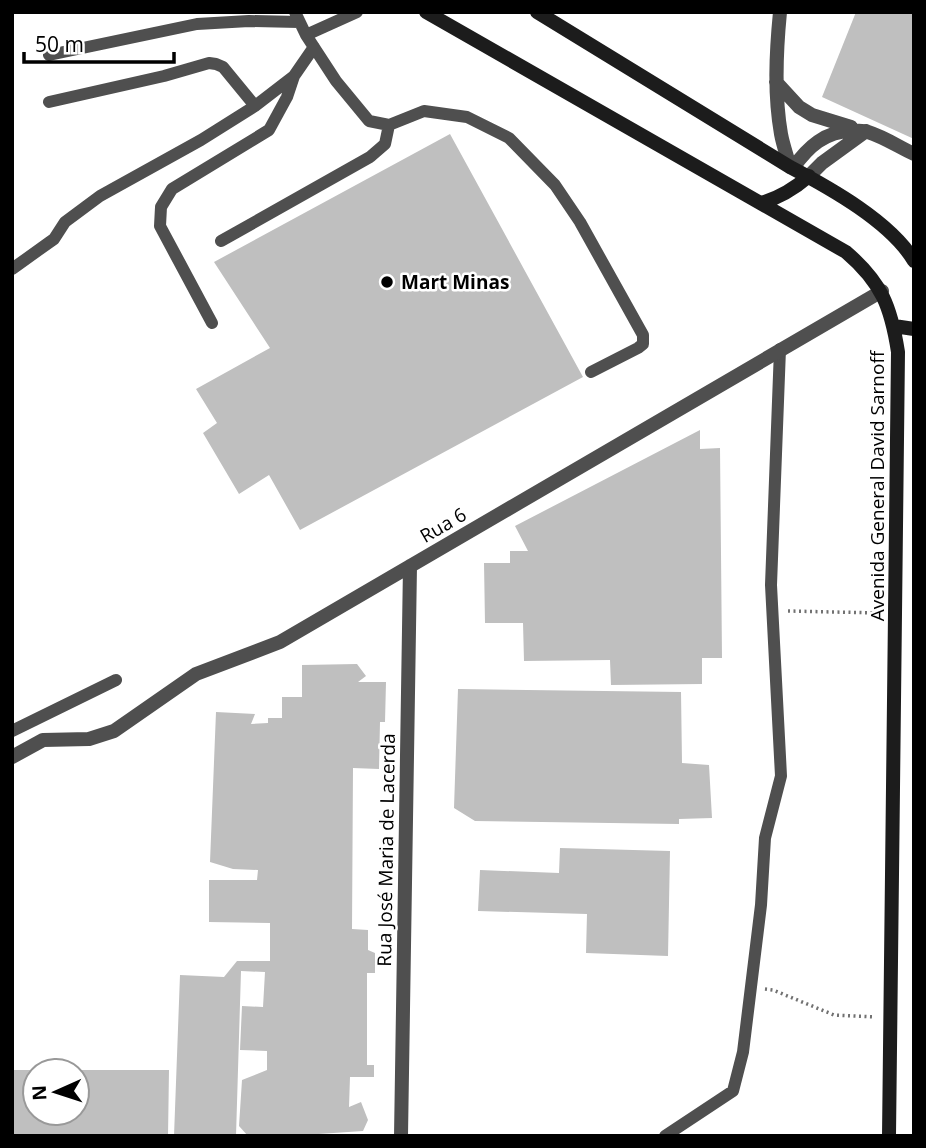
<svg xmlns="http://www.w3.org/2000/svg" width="926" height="1148" font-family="'Open Sans',sans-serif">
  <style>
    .building { fill: #bfbfbf }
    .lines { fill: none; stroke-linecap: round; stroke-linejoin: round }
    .path { stroke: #717171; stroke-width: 3.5; stroke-dasharray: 2 3.5; stroke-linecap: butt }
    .lane { stroke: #4f4f4f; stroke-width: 12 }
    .street { stroke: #4f4f4f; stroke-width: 14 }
    .secondary { stroke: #1c1c1c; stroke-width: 14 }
    .poi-dot { fill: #000; stroke: #fff; stroke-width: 2.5 }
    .labels { text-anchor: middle; stroke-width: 5; stroke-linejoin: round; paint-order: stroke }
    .poi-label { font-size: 19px; font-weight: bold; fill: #000; stroke: #fff; text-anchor: start }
    .street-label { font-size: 19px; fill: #000; stroke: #fff }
  </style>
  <rect width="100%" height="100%" fill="#fff"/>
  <path class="building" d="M856 12H914V139L822 97Z
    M450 134 583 377 300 530 269 475 239 494 203 433 217 423 196 389 270 348 214 262Z
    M700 430V449L720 448 722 658H702V684L611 685 610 660 524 661 523 623H485L484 563H510V551H528L515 526Z
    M357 664 366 676 358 682H386L385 722H380L379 769 353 768 352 929 368 930V950L375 953V973H367V1065H374V1077H350L349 1107 361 1102 368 1120 363 1131 289 1136H248L239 1126 242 1080 267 1070V1051L240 1050 242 1006 263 1007 265 972 241 971 236 1136H174L180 975 224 977 237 961H270V923L209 922V880H257L258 870 233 869 210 862 216 712 255 714 251 724 268 723V718H282V697H302V665Z
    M458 689 681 692 682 763 709 765 712 818 679 819V824L475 821 454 808Z
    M560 848 670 851 668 956 586 953 587 914 478 911 480 870 559 873Z
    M12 1070H35V1113H77V1070H169L168 1136H12Z"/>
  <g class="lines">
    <path class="path" d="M788 611 879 613
      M765 989 773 990 834 1015 875 1017"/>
    <path class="lane" d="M295 12 306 35 336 81 369 121 389 125 424 111 467 117 509 138 555 185 580 222 643 335V344L638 348 591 372
      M306 35 357 12
      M49 55 197 24 249 21 299 22
      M49 102 164 76 209 63 216 64 223 67 255 106
      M221 241 370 157 385 144 389 125
      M12 269 54 239 65 222 100 196 201 140 255 106 294 76
      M212 323 160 226 161 207 172 189 269 130 287 97 294 76 314 47
      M12 731 116 680
      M665 1136 733 1091 743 1052 761 905 765 838 781 776 771 585 780 349"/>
    <path class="street" d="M780 12C776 53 774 94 781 134 783 145 787 156 790 167
      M776 82 799 107 812 115 851 127
      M793 168C808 147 825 131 852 131 857 131 863 130 868 132 884 137 899 147 914 154
      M809 176 822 163 866 131
      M12 757 43 740 89 739 114 731 196 674 280 642 882 291
      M401 1136 410 566"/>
    <path class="secondary" d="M426 12 846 252C882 283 891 307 898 352L889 1136
      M537 12 790 167C830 188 891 222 914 261
      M761 203C779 198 794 189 809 176
      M894 326 914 329"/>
  </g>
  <circle class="poi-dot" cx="387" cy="282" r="7"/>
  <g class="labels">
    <g class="poi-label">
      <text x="401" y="289">Mart Minas</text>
    </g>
    <g class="street-label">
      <text transform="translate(877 486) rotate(-90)" y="7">Avenida General David Sarnoff</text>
      <text transform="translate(443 525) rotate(-30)" y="7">Rua 6</text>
      <text transform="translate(386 850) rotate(-89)" y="7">Rua José Maria de Lacerda</text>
    </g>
  </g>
  <rect width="926" height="1148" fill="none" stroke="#000000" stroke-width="28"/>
  <g transform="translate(56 1092) rotate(267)"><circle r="33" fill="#ffffff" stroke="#999999" stroke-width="2"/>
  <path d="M0-5L12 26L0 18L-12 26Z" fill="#000000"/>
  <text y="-10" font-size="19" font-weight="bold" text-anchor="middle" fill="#000000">N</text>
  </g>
  <path d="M24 52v10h150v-10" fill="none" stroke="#000000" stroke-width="3.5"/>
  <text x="35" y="52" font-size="21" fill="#000000" stroke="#ffffff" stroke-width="5" paint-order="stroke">50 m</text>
</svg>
